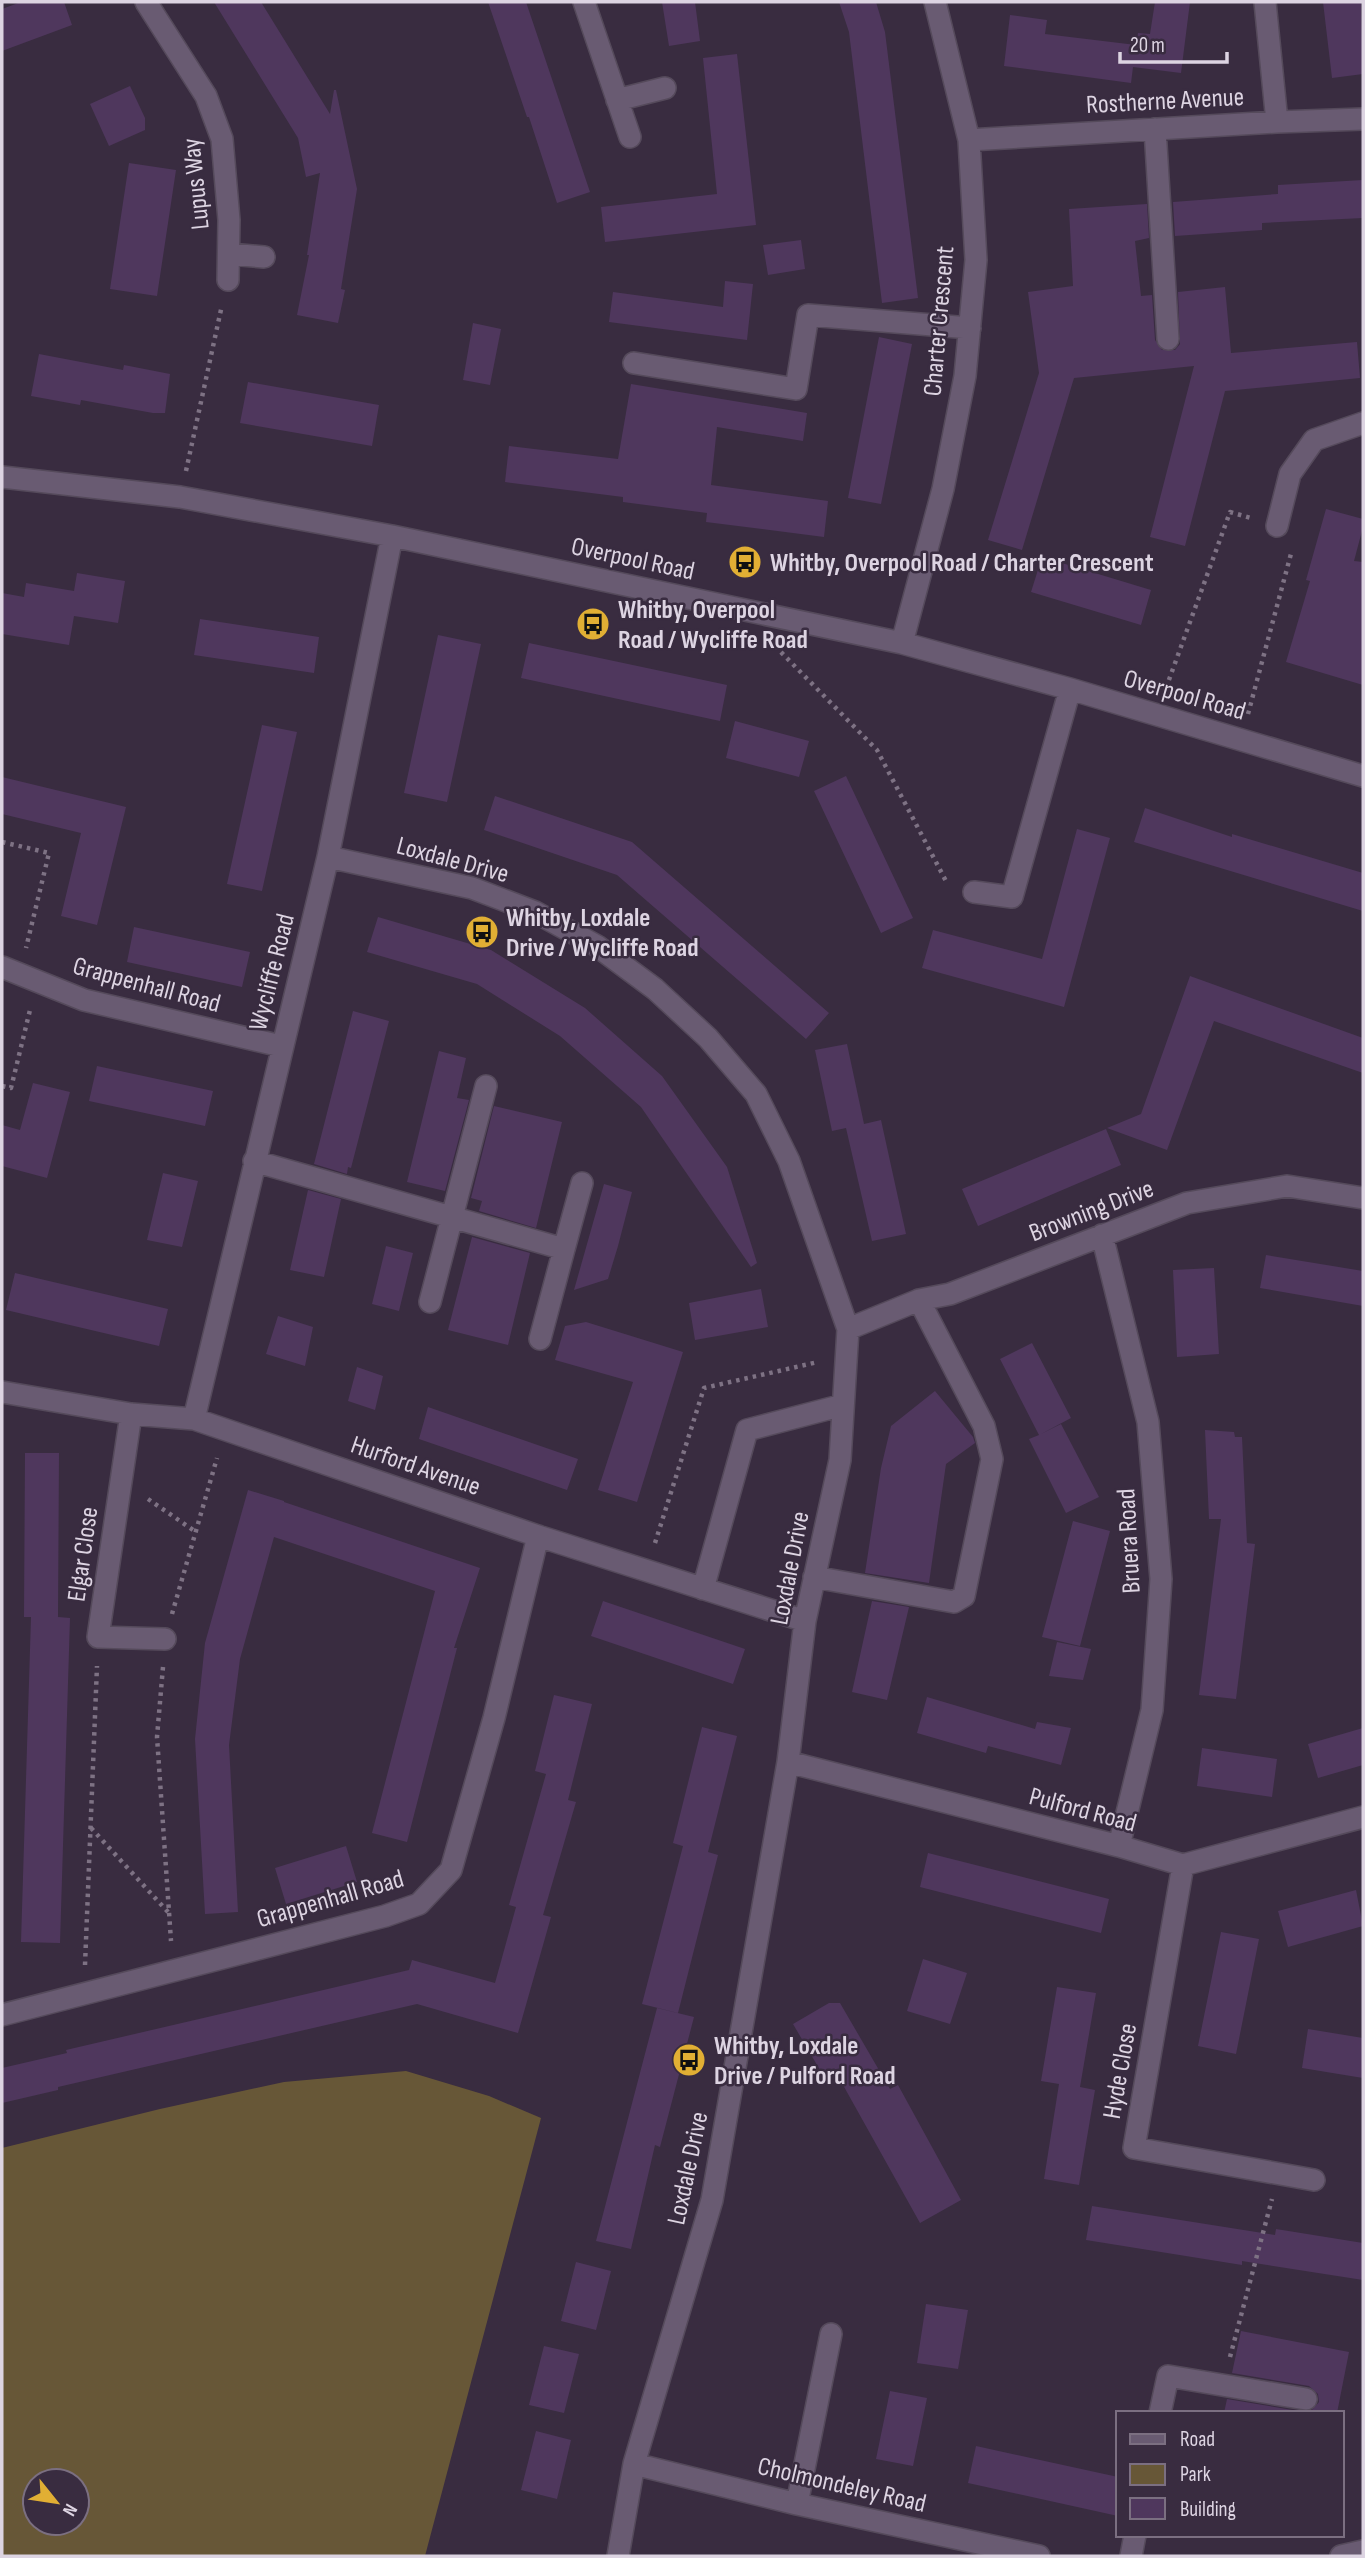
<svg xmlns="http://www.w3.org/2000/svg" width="1365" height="2558" font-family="'Sofia Sans Condensed',sans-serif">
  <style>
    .green { fill: #675737; fill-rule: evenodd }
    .building { fill: #4f375d }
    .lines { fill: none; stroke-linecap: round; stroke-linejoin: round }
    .minor-casing { stroke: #554a5b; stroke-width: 24 }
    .path { stroke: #7e7284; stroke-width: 4.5; stroke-dasharray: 3.5 5; stroke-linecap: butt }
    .minor { stroke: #695b72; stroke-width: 21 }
    .labels { text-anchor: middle; stroke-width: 5; stroke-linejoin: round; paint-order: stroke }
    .street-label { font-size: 26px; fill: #ddd4e2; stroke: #392c40 }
    .poi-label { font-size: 26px; font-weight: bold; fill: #ddd4e2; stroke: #392c40; text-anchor: start }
  </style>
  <rect width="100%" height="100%" fill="#392c40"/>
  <path class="green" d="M406 2071 489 2096 541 2118 425 2556H2V2148L160 2109 284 2082ZM35 2481H77V2523H35Z"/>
  <path class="building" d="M21 2H64L72 25 2 51V9Z
    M214 2H261L330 114 334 90H336L357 189 341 289 345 290 338 323 297 315 309 255H307L320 173 306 177 298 138Z
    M488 2H526L590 192 557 203 529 117H527Z
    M662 2H695L700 41 669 46Z
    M839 2H876L885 32 918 298 882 303 849 32Z
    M1155 2H1190L1181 73 1133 67 1131 83 1004 66 1010 15 1047 20 1045 34 1136 45 1138 33 1150 34Z
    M1323 2H1361L1363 74 1332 78Z
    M737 54 756 225 605 242 601 207 717 194 703 58Z
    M130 86 145 118V130L109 146 90 104Z
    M129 163 176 170 157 296 110 289Z
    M1363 180V218L1262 223V230L1175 236 1173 202 1278 194V185Z
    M1147 204 1149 238 1135 241 1141 296 1152 295 1155 340 1162 350H1175L1180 344 1178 292 1225 287 1231 353 1357 342 1360 378 1225 391 1185 546 1150 537 1194 366 1074 378 1022 550 988 540 1039 373 1028 292 1073 286 1069 209Z
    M801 240 805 269 768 275 763 245Z
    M725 281 753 284 747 340 609 322 613 292 723 307Z
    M473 323 501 329 490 385 463 380Z
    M879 337 912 344 881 504 848 498Z
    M39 354 123 370 124 365 170 374 165 413H153L81 400 80 405 31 396Z
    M248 382 379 405 372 446 240 423Z
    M631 384 807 413 803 441 717 427 711 485 828 501 824 537 706 522 707 513 623 502V497L505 482 509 446 618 459Z
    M1326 509 1363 519V527L1354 561 1363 562V685L1286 662 1310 581 1306 580Z
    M1042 557 1151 590 1141 625 1031 592Z
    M77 573 125 581 118 623 74 616 69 645 2 634V593L24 597 26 583 74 591Z
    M200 619 319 637 314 673 194 655Z
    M438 635 481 644 447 802 404 793Z
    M529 643 727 685 720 721 521 678Z
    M735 721 809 741 799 777 726 758Z
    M262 725 297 732 262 891 227 884Z
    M846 776 913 918 881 933 814 791Z
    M2 777 126 807 97 925 61 916 81 833 2 814Z
    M495 796 632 842 829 1013 806 1039 617 875 484 830Z
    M1145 808 1232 837V834L1363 873V911L1134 842Z
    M1077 829 1110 838 1064 1007 922 968 933 930 1042 959Z
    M378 917 491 950 585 1008 662 1076 727 1167 757 1263 751 1267 641 1107 560 1036 477 984 367 952Z
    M134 927 250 952 242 987 127 962Z
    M1190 976 1363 1038V1073L1214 1021 1167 1150 1107 1128 1141 1114Z
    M353 1011 389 1021 351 1168 348 1167 347 1174 314 1164Z
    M847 1044 864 1124 881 1120 906 1234 872 1241 846 1128 832 1131 815 1050Z
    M439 1051 466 1058 457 1098 469 1100 445 1191 407 1182Z
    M97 1066 213 1091 205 1126 89 1101Z
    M33 1083 70 1092 47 1178 2 1166V1125L20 1130Z
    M494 1106 562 1122 536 1228 479 1211 482 1201 471 1198Z
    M1106 1129 1121 1165 978 1226 962 1189Z
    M163 1173 198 1181 182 1247 147 1240Z
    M604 1184 632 1192 618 1246 608 1279 574 1290Z
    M308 1190 341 1199 324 1277 290 1270Z
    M472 1237 530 1253 508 1345 448 1330Z
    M386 1246 413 1253 399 1311 372 1304Z
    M1266 1255 1363 1271V1306L1260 1288Z
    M1214 1268 1219 1354 1177 1357 1173 1270Z
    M15 1273 168 1309 159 1346 6 1310Z
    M761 1289 768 1327 695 1340 689 1303Z
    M278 1316 313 1327 305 1366 266 1354Z
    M586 1322 683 1352 637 1502 598 1490 633 1382 555 1360 565 1326Z
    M1032 1343 1071 1418 1041 1434 1061 1424 1099 1497 1066 1513 1029 1439 1039 1435 1000 1359Z
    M357 1367 383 1376 375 1410 348 1401Z
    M935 1391 973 1437 975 1443 946 1464 929 1583 865 1573 881 1468 891 1426Z
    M428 1407 578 1459 567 1490 419 1439Z
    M1205 1430 1234 1432 1235 1437H1242L1247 1543 1255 1544 1236 1699 1199 1695 1221 1519H1209Z
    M25 1453H59L58 1617 70 1618 60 1943 21 1942 31 1617H24Z
    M248 1490 284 1501V1502L480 1568 454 1648H457L407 1842 372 1833 435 1591 274 1537 240 1659 229 1745 238 1912 205 1914 195 1739 205 1643Z
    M1073 1521 1110 1531 1080 1646 1042 1637Z
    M603 1601 745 1649 733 1684 591 1636Z
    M872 1601 909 1607 887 1700 852 1692Z
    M1057 1642 1091 1649 1083 1680 1049 1676Z
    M554 1695 592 1704 568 1800 576 1802 543 1915 551 1917 518 2033 417 2004 58 2087V2090L2 2103V2068L67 2053 66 2050 409 1970 412 1960 495 1983 516 1907 509 1905 546 1774 535 1771Z
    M927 1697 1035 1729 1037 1722 1071 1728 1061 1765 988 1746 986 1753 917 1733Z
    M702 1727 737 1736 708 1852 718 1855 678 2013 642 2004 683 1846 689 1848 673 1843Z
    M1363 1728V1765L1318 1778 1308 1744Z
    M1202 1748 1277 1759 1272 1797 1197 1786Z
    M346 1846 357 1882 286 1904 275 1868Z
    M928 1853 1109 1899 1101 1933 920 1887Z
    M1356 1890 1363 1926 1288 1947 1278 1911Z
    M1221 1932 1259 1939 1236 2054 1198 2046Z
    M923 1959 967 1973 950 2024 907 2011Z
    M1057 1987 1096 1993 1080 2087 1095 2090 1079 2185 1044 2179 1059 2084 1041 2081Z
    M829 2003H840L890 2089 898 2085 961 2200 920 2223 838 2076 827 2082 793 2024Z
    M657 2008 694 2017 660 2147 655 2145 631 2249 596 2241Z
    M1308 2029 1363 2038V2078L1302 2068Z
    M1092 2206 1275 2235 1276 2229 1363 2243V2280L1242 2261V2265L1086 2240Z
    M576 2262 611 2271 596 2330 561 2321Z
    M926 2304 968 2310 958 2369 917 2363Z
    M1241 2331 1349 2352 1337 2413H1224L1227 2399 1304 2412 1311 2411 1319 2402 1318 2394 1309 2386 1232 2373Z
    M544 2346 579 2354 564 2413 529 2405Z
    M890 2391 927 2398 913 2466 876 2459Z
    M536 2431 571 2440 557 2499 521 2490Z
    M976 2446 1118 2477V2516L968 2483Z"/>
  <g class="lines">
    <defs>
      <path id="minor" d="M146 2 206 96 222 139 229 220 228 280
        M584 2 630 137
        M1265 2 1277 122
        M617 100 665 88
        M1155 129 1168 339
        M969 140 1277 122 1363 119
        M229 254 264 257
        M634 363 796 389 808 315 970 328
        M2 477 180 497 392 536 902 643 1070 689 1363 776
        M1277 526 1290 474 1314 440 1363 423
        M902 643 943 489 965 376 976 260 969 140 935 2
        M328 857 472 888 535 912 597 946 655 989 708 1038 756 1094 789 1161 848 1329 840 1460 805 1621 788 1762 712 2200 634 2464 618 2556
        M974 892 1012 897 1070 689
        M2 967 84 1000 281 1046
        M254 1161 564 1249 582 1183
        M1102 1235 1148 1422 1161 1579 1152 1710 1119 1846
        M430 1302 486 1086
        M848 1329 919 1300 950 1294 1187 1203 1287 1186 1363 1198
        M540 1339 564 1249
        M2 1392 131 1414 194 1419 538 1536 805 1621
        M131 1414 98 1637 165 1639
        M194 1419 328 857 392 536
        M814 1577 954 1602 964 1596 992 1459 984 1426 919 1300
        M703 1589 747 1430 843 1405
        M788 1762 1119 1846 1183 1865 1363 1817
        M1183 1865 1134 2148 1314 2180
        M2 2015 385 1916 419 1904 451 1870 494 1718 538 1536
        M1160 2413 1168 2376 1306 2399
        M634 2464 797 2504 1039 2556
        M797 2504 831 2334
        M1131 2556 1135 2535
        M1341 2556 1363 2551"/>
    </defs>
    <use href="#minor" class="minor-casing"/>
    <path class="path" d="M186 471 222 305
      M775 646 877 750 947 883
      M1166 688 1230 512 1251 518
      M1248 714 1292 550
      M2 842 49 853 26 948
      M2 1086 11 1088 30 1010
      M148 1499 196 1532
      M655 1543 704 1388 818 1362
      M172 1614 217 1458
      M163 1667 157 1737 171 1941
      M91 1828 168 1912
      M85 1965 97 1666
      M1230 2357 1272 2199"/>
    <use href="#minor" class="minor"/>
  </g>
  <defs>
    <symbol id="bus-disc" viewBox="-11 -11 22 22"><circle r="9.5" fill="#e1af34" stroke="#392c40"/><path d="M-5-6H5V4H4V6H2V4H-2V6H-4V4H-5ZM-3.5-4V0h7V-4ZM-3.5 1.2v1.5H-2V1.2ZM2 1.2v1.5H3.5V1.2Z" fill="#111"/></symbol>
  </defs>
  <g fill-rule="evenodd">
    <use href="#bus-disc" x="726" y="543" width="38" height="38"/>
    <use href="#bus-disc" x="574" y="605" width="38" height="38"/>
    <use href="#bus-disc" x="463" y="913" width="38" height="38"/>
    <use href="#bus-disc" x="670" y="2041" width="38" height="38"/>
  </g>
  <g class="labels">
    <g class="street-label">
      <text transform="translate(1165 100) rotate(-3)" y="9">Rostherne Avenue</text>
      <text transform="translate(195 184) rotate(-96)" y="9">Lupus Way</text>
      <text transform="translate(938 321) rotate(-85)" y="9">Charter Crescent</text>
      <text transform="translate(633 558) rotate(12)" y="9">Overpool Road</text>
      <text transform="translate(1185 694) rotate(16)" y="9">Overpool Road</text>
      <text transform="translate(453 859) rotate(15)" y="9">Loxdale Drive</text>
      <text transform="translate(271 972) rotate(-76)" y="9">Wycliffe Road</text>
      <text transform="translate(147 984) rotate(15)" y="9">Grappenhall Road</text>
      <text transform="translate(1091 1210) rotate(-21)" y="9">Browning Drive</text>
      <text transform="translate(416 1465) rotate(19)" y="9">Hurford Avenue</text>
      <text transform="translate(1128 1541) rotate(-93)" y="9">Bruera Road</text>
      <text transform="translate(82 1554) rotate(-82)" y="9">Elgar Close</text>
      <text transform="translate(789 1568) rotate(-79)" y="9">Loxdale Drive</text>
      <text transform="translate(1083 1809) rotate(15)" y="9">Pulford Road</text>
      <text transform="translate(330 1898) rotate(-16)" y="9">Grappenhall Road</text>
      <text transform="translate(1119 2071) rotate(-80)" y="9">Hyde Close</text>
      <text transform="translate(687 2168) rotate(-78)" y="9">Loxdale Drive</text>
      <text transform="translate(842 2484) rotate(13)" y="9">Cholmondeley Road</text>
    </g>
    <g class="poi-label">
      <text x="770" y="571">Whitby, Overpool Road / Charter Crescent</text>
      <text x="618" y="618">Whitby, Overpool<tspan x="618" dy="30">Road / Wycliffe Road</tspan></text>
      <text x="506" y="926">Whitby, Loxdale<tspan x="506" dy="30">Drive / Wycliffe Road</tspan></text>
      <text x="714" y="2054">Whitby, Loxdale<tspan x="714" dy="30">Drive / Pulford Road</tspan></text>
    </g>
  </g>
  <rect width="1365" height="2558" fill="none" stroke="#ddd4e2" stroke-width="7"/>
  <rect x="1116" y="2411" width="228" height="126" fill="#392c40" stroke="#7b6f81" stroke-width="2"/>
  <rect x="1130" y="2434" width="35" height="10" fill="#695b72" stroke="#7b6f81" stroke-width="2"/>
  <text x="1180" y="2446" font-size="21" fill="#ddd4e2">Road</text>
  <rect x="1130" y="2464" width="35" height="21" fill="#675737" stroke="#7b6f81" stroke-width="2"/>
  <text x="1180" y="2481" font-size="21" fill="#ddd4e2">Park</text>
  <rect x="1130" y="2498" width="35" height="21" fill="#4f375d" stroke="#7b6f81" stroke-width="2"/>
  <text x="1180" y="2516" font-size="21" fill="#ddd4e2">Building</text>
  <g transform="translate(56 2502) rotate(120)"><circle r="33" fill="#392c40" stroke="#7b6f81" stroke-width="2"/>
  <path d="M0-5L12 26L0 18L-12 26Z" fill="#e1af34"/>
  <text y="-10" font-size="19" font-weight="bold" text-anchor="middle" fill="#ddd4e2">N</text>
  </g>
  <path d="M1120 52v10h107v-10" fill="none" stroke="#ddd4e2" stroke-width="3.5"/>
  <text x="1130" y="52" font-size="21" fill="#ddd4e2" stroke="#392c40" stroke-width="5" paint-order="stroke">20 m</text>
</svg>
